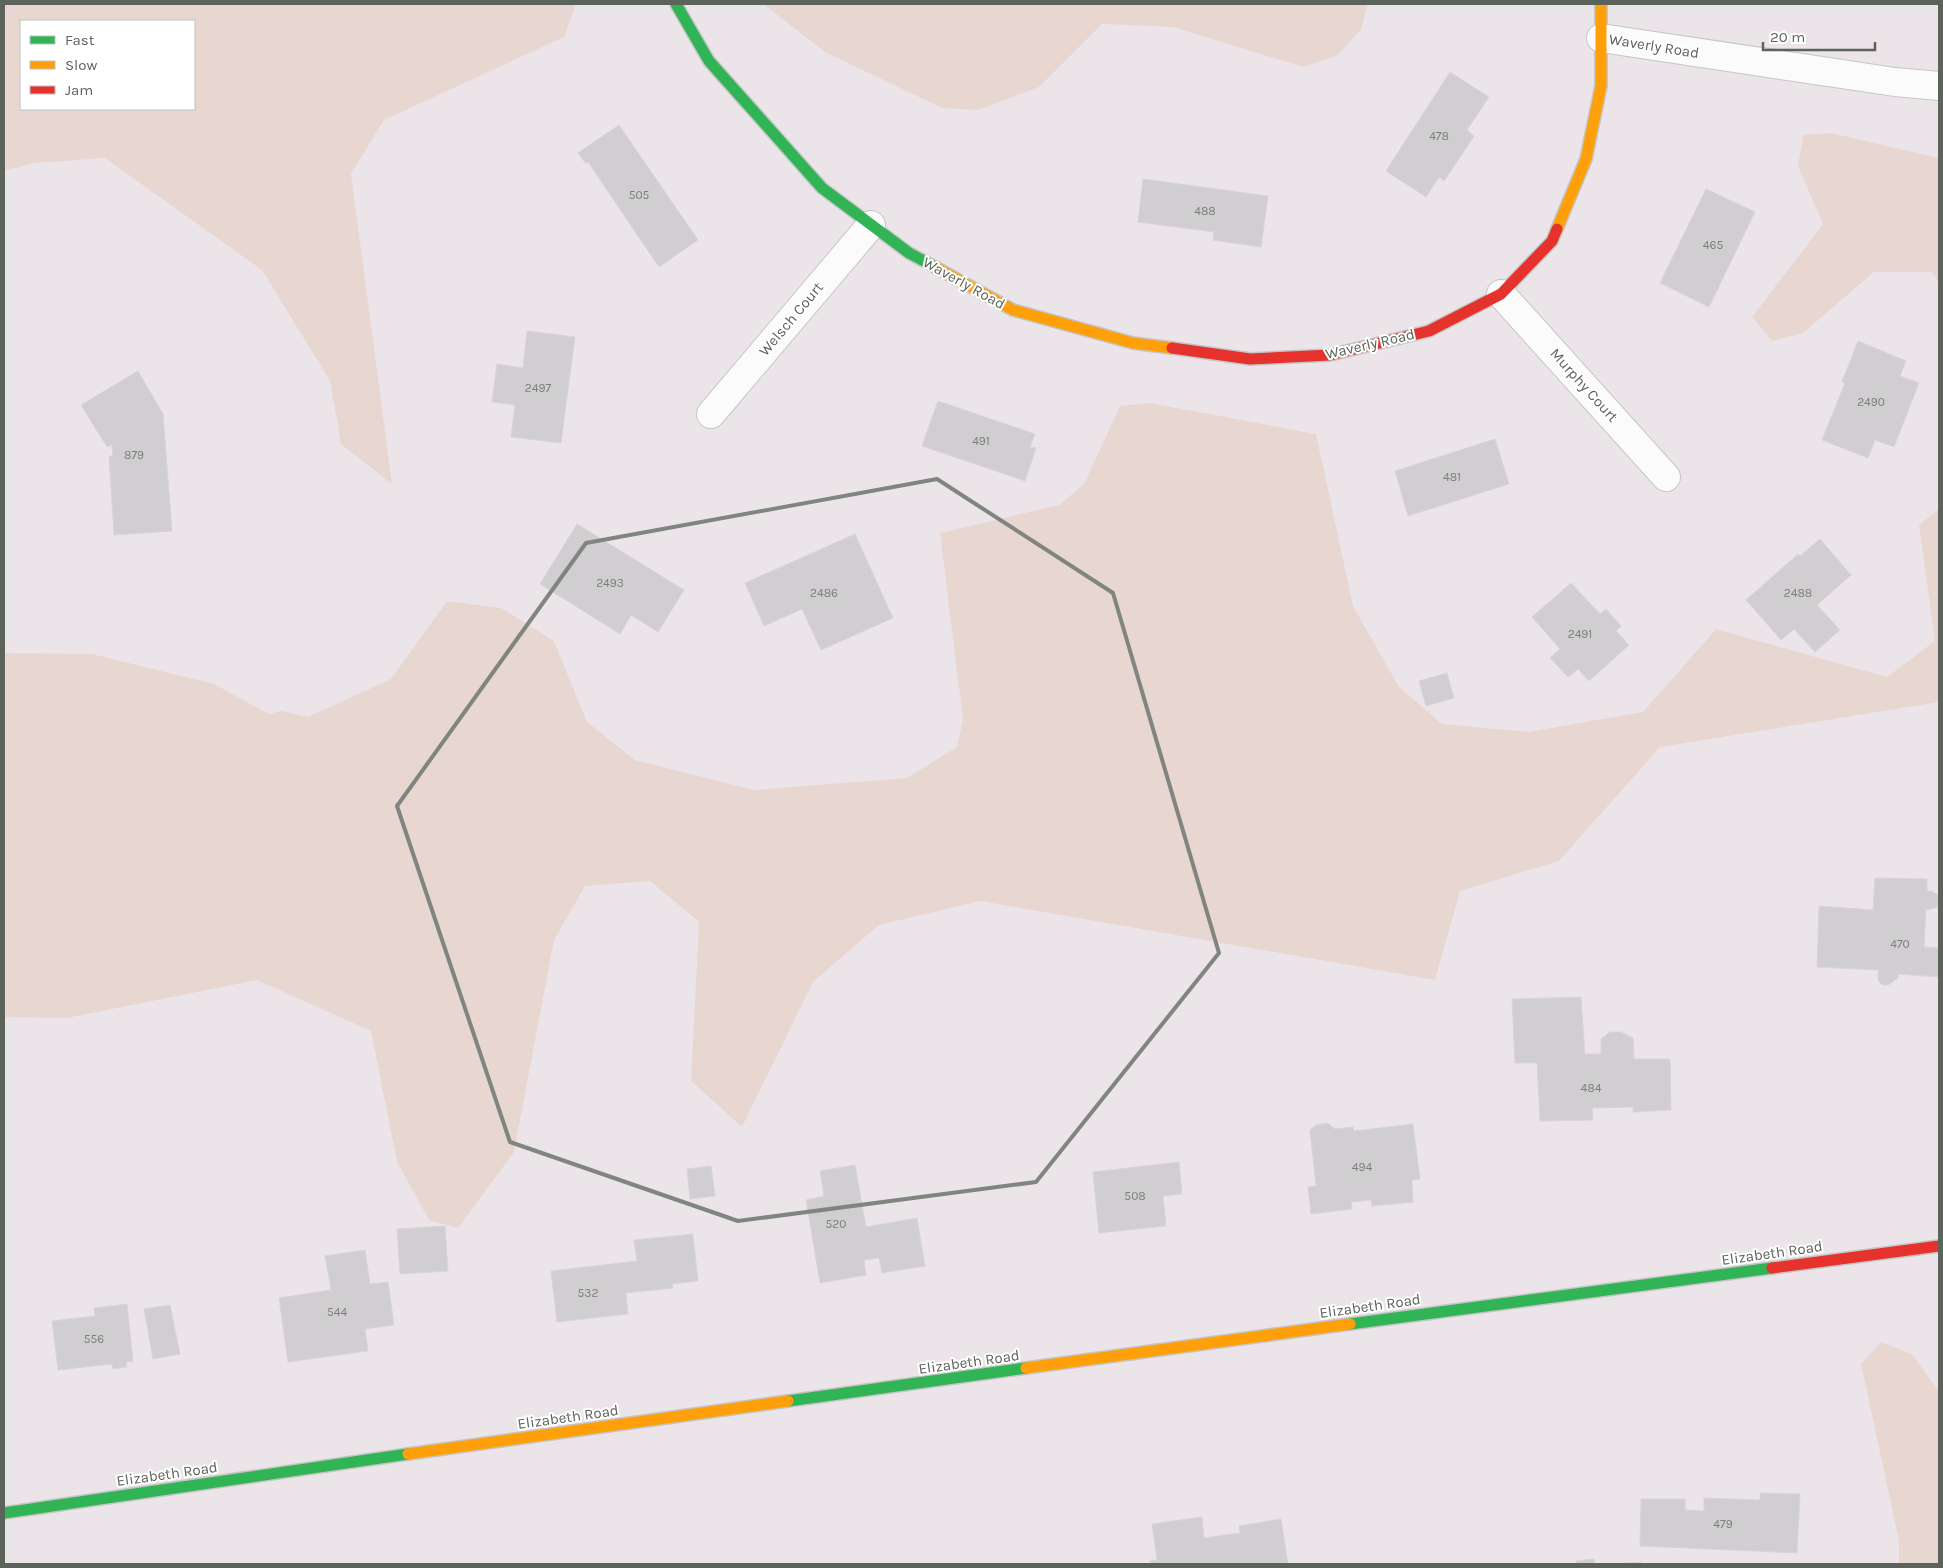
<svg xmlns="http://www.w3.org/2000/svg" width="1943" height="1568" font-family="Karla,sans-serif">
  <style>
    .green { fill: #e8d7d1; fill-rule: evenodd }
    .building { fill: #d1ced1; stroke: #dad4da }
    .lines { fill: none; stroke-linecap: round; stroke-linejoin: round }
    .street-casing { stroke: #c5c6c5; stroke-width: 30 }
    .fast-casing { stroke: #c5c5c4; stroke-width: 14 }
    .slow-casing { stroke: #c5c5c4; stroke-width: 14 }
    .jam-casing { stroke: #c5c5c4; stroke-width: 14 }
    .street { stroke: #fcfbfc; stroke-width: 28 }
    .fast { stroke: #30b455; stroke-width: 11 }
    .slow { stroke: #ff9f0a; stroke-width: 11 }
    .jam { stroke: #e5322d; stroke-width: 11 }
    .marked { fill: none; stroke: #808580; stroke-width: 4; stroke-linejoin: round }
    .labels { text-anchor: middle; stroke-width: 4; stroke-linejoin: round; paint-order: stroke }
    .number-label { font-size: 12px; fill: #7a7f79 }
    .street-label { font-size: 15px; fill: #5b635a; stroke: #fff }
  </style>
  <rect width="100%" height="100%" fill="#ebe5ea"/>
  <path class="green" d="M4 4H576L564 37 384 120 351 174 392 484 341 444 330 381 262 270 105 158 34 163 4 171ZM21 21H194V109H21Z
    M763 4H1368L1361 29 1338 55 1303 67 1173 27 1102 24 1039 87 978 110 942 108 825 52Z
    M1831 133 1939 158V283L1932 272H1874L1803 333 1772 341 1752 317 1823 224 1798 166 1803 135Z
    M1150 403 1316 434 1353 606 1399 687 1442 724 1528 732 1643 712 1716 629 1887 677 1935 641 1919 525 1939 509V702L1660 747 1559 861 1460 891 1435 980 980 901 879 925 813 982 742 1127 691 1081 699 922 650 881 585 886 554 940 514 1152 458 1228 429 1220 397 1162 371 1031 257 980 67 1018 4 1017V653L92 654 214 684 269 714 281 711 308 717 391 679 447 601 501 608 554 641 587 722 635 760 754 790 907 778 957 747 963 720 940 533 1059 505 1084 484 1120 406Z
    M1881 1342 1912 1354 1939 1392V1564H1899V1541L1861 1364Z"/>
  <path class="building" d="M1450 72 1489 97 1467 130 1474 136 1444 181 1439 177 1426 197 1386 171Z
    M619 125 698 240 659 267 588 162 586 164 578 153Z
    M1143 179 1268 196 1261 247 1213 240 1214 232 1138 222Z
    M1706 189 1755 212 1709 307 1660 283Z
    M527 331 575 337 561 443 511 437 515 405 492 402 497 364 523 368Z
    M1858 341 1906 361 1900 376 1919 383 1894 447 1875 440 1868 458 1822 440 1845 383 1842 382Z
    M138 371 163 414 172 531 114 535 109 456H113L112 445 107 447 81 405Z
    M938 401 1035 434 1030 447 1036 448 1025 481 922 446Z
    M1495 439 1509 484 1408 516 1395 471Z
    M577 524 684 590 658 632 631 615 620 634 540 584Z
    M855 534 893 618 821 650 802 609 764 626 745 583Z
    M1820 539 1851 575 1817 605 1840 630 1815 652 1794 629 1781 640 1746 600 1798 554 1800 556Z
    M1571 583 1600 614 1606 609 1621 626 1616 631 1629 645 1589 681 1578 669 1568 677 1550 658 1560 649 1532 617Z
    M1447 673 1454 698 1426 706 1419 681Z
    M1875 878 1927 879V891H1931L1938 895V907L1926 910 1924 947 1939 948V977L1898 974V978L1888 985H1882L1878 980V970L1817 967 1819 906 1873 910Z
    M1581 997 1585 1054H1601V1039L1610 1032H1621L1633 1038 1634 1059H1670L1671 1110 1633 1112V1107L1592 1108 1593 1120 1540 1121 1537 1063H1515L1512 999Z
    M1328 1123 1335 1129 1353 1127 1354 1131 1413 1124 1420 1179 1412 1180 1413 1202 1372 1206 1371 1200 1351 1202 1352 1209 1311 1214 1308 1187 1316 1186 1310 1130 1316 1125Z
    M1179 1162 1182 1194 1163 1196 1166 1226 1099 1233 1093 1172Z
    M855 1165 866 1227 917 1218 925 1266 882 1273 879 1258 864 1260 866 1275 820 1283 806 1200 824 1196 820 1171Z
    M711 1166 715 1196 690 1199 687 1169Z
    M445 1226 448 1271 400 1274 397 1229Z
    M693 1234 698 1281 672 1284 673 1288 626 1293 628 1314 557 1322 551 1271 637 1261 634 1240Z
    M365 1250 370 1284 388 1282 394 1325 365 1329 368 1351 288 1362 279 1298 331 1290 325 1256Z
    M127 1304 133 1361 126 1362 127 1367 113 1369 112 1364 58 1370 52 1321 95 1316 94 1308Z
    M170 1305 180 1354 153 1359 144 1309Z
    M1760 1493 1800 1494 1797 1553 1640 1546 1641 1499H1685V1510L1704 1511V1498L1760 1500Z
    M1202 1517 1204 1538 1240 1533 1239 1526 1281 1519 1288 1564H1151L1150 1561 1157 1560 1152 1524Z
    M1594 1559 1595 1564H1576V1561Z
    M1641 1562V1564H1612Z"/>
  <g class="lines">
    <defs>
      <path id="street" d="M1601 38 1895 82 1939 86
        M1501 294 1666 477
        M711 414 871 225"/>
      <path id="fast" d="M676 4 709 61 822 188 909 253 935 267
        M1350 1324 1772 1268
        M788 1401 1026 1368
        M4 1513 408 1454"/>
      <path id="slow" d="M1557 229 1586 159 1601 86V4
        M935 267 1013 310 1133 343 1172 348
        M1026 1368 1350 1324
        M408 1454 788 1401"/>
      <path id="jam" d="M1172 348 1250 359 1330 355 1429 331 1501 294 1552 241 1557 229
        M1772 1268 1939 1246"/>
    </defs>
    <use href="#street" class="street-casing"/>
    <use href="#fast" class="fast-casing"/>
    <use href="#slow" class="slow-casing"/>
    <use href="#jam" class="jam-casing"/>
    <use href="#street" class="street"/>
    <use href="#fast" class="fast"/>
    <use href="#slow" class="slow"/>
    <use href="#jam" class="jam"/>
  </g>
  <path class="marked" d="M937 479 1113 593 1219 953 1036 1182 738 1221 510 1142 397 806 586 543Z"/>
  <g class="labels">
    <g class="number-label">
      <text x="1439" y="140">478</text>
      <text x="639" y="199">505</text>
      <text x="1205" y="215">488</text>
      <text x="1713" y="249">465</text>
      <text x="538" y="392">2497</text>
      <text x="1871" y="406">2490</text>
      <text x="981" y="445">491</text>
      <text x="134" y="459">879</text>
      <text x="1452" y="481">481</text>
      <text x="610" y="587">2493</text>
      <text x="824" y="597">2486</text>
      <text x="1798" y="597">2488</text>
      <text x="1580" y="638">2491</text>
      <text x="1900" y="948">470</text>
      <text x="1591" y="1092">484</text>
      <text x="1362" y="1171">494</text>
      <text x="1135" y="1200">508</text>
      <text x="836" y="1228">520</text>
      <text x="588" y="1297">532</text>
      <text x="337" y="1316">544</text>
      <text x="94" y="1343">556</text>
      <text x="1723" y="1528">479</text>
    </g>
    <g class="street-label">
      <text transform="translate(1654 46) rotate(9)" y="5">Waverly Road</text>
      <text transform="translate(964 283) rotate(29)" y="5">Waverly Road</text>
      <text transform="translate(791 319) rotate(-50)" y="5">Welsch Court</text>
      <text transform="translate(1370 344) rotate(-13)" y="5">Waverly Road</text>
      <text transform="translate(1584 385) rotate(48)" y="5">Murphy Court</text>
      <text transform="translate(1772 1253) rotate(-8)" y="5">Elizabeth Road</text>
      <text transform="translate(1370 1306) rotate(-8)" y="5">Elizabeth Road</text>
      <text transform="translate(969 1362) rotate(-8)" y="5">Elizabeth Road</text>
      <text transform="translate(568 1417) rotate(-8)" y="5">Elizabeth Road</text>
      <text transform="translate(167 1474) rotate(-8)" y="5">Elizabeth Road</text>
    </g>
  </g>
  <rect width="1943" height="1568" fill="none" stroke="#5b635a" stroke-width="10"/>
  <rect x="20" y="20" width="175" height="90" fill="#ffffff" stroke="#bdc1bd"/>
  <rect x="30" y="36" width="25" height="8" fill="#30b455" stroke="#bdc1bd"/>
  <text x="65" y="45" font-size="15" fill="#5b635a">Fast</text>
  <rect x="30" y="61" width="25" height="8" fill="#ff9f0a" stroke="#bdc1bd"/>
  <text x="65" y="70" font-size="15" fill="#5b635a">Slow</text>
  <rect x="30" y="86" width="25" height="8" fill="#e5322d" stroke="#bdc1bd"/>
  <text x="65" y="95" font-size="15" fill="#5b635a">Jam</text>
  <path d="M1763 42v8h112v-8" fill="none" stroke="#5b635a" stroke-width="2.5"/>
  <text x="1770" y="42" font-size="15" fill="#5b635a" stroke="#ffffff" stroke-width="4" paint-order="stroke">20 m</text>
</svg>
